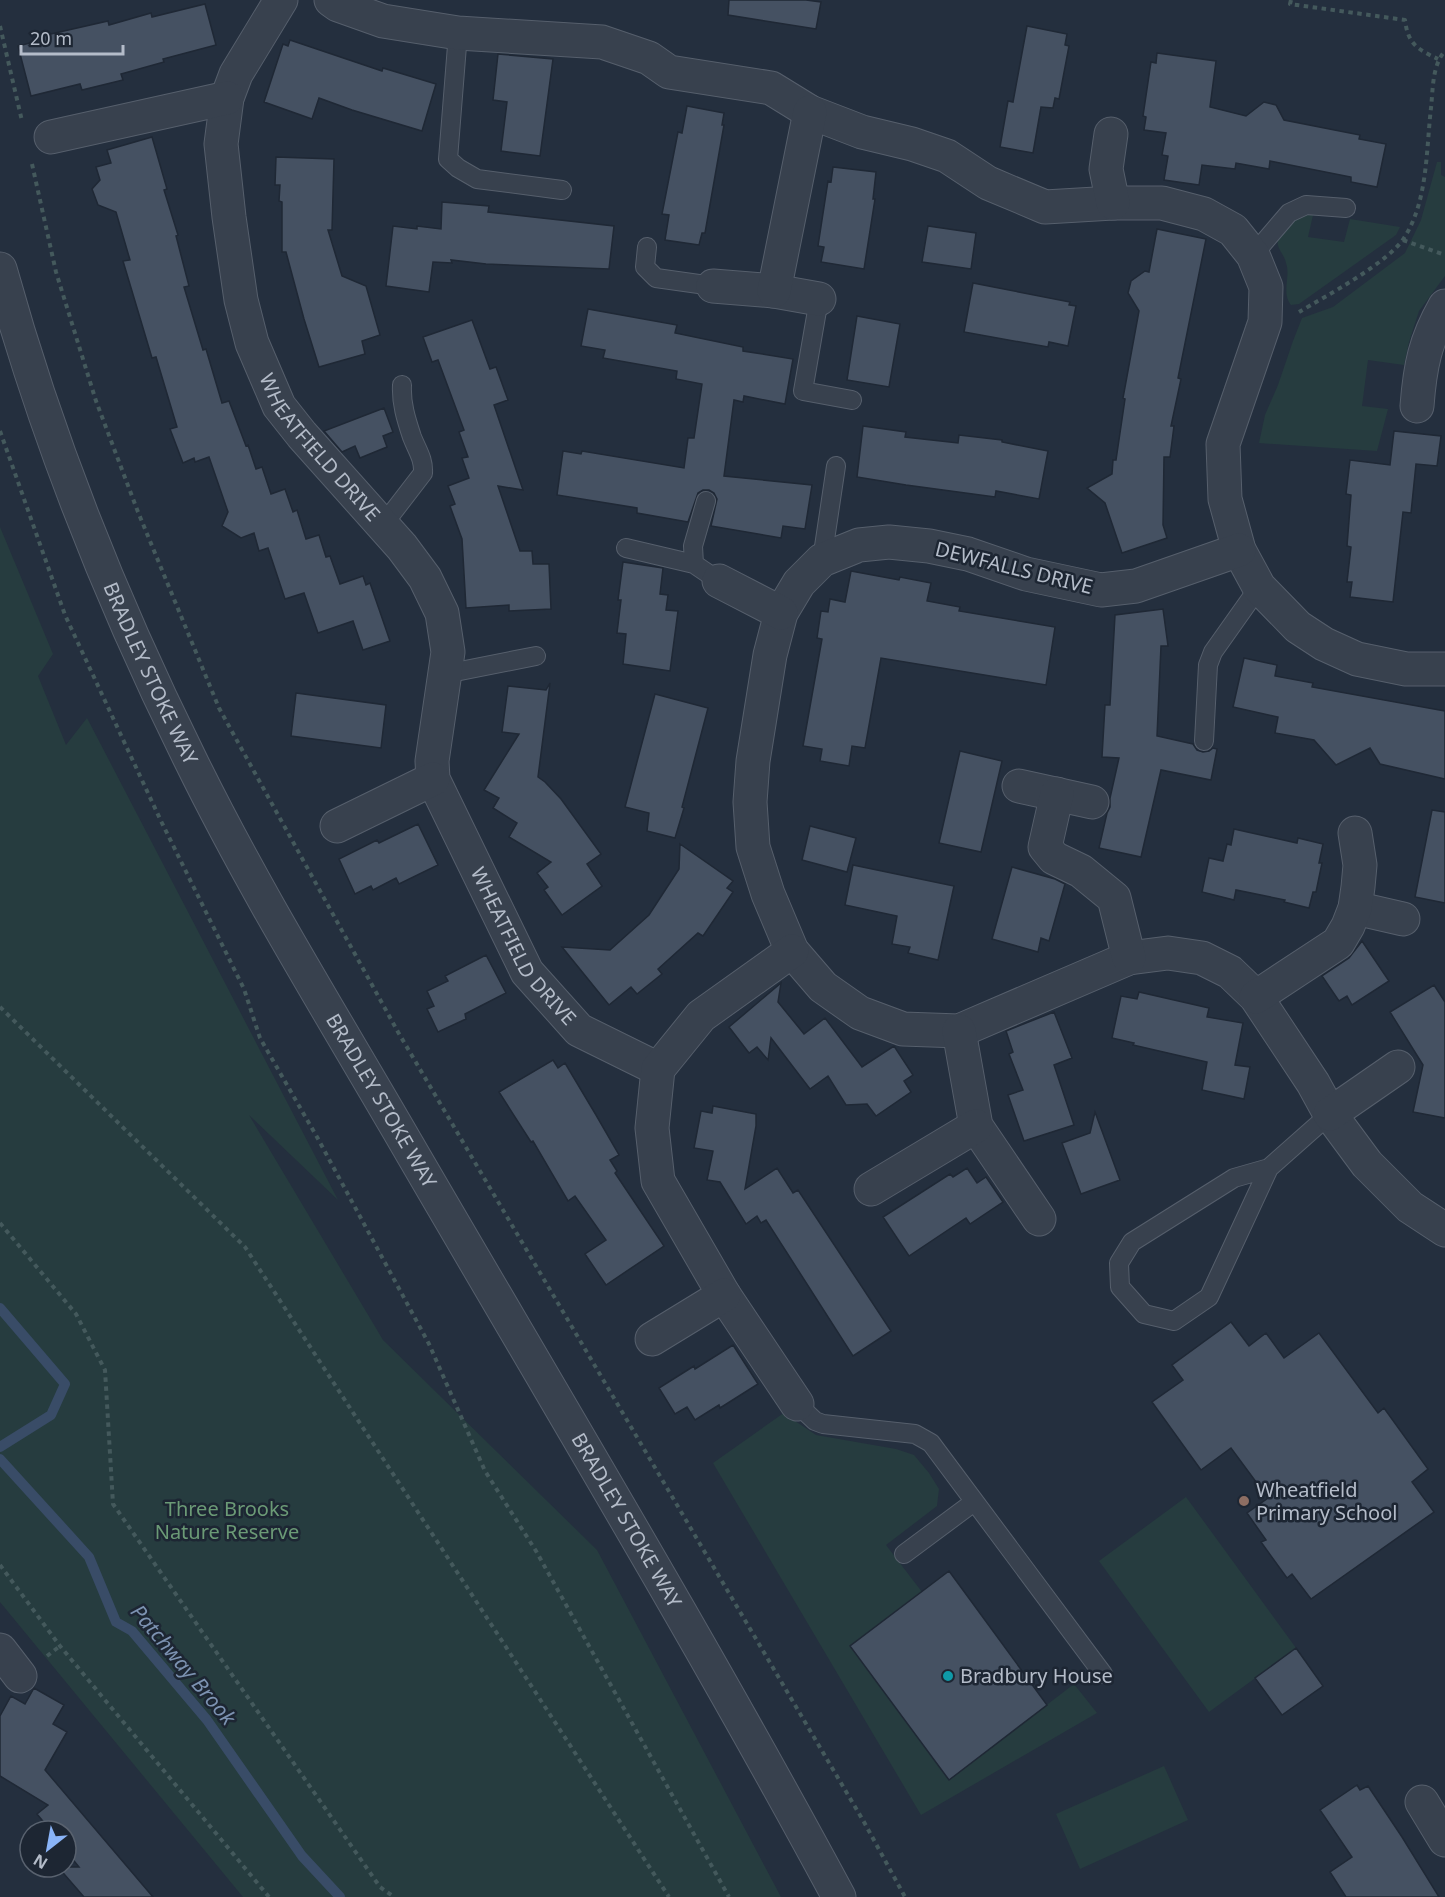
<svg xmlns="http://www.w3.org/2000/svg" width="1445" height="1897" font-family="'Noto Sans',sans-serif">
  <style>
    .green { fill: #263c3f }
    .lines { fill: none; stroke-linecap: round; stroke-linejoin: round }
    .stream { stroke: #394c67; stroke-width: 10 }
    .building { fill: #455162; stroke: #1f2835; stroke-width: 1.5 }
    .service-casing { stroke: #565f6c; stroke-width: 20 }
    .minor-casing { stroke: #565f6c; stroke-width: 35 }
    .tertiary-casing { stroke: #565f6c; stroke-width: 35 }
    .path { stroke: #44595c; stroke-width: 4; stroke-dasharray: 4.5 4.5; stroke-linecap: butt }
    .service { stroke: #38414e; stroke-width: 18 }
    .minor { stroke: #38414e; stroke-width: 33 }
    .tertiary { stroke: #38414e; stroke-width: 33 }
    .education-dot { fill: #8d6e63; stroke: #1d2633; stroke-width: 2 }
    .culture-dot { fill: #0f9aa8; stroke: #1d2633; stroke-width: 2 }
    .labels { text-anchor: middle; stroke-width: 5; stroke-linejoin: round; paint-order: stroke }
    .street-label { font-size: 20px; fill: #b4bcc9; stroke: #1d2633 }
    .poi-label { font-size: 20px; fill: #b4bcc9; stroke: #1d2633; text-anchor: start }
    .park-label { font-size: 20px; fill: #6b9a76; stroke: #1d2633 }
    .water-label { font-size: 21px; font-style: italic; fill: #7c92b1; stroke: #1d2633 }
  </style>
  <rect width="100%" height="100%" fill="#242f3e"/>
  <path class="green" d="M1437 162H1441V175L1445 177V276L1419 311 1409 342 1404 365 1368 360 1362 406 1388 409 1377 451 1259 443 1265 415 1278 385 1293 341 1302 318 1333 307 1405 253 1421 220Z
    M1302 213 1313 215 1308 237 1344 242 1350 219 1400 227 1396 235 1299 304 1291 305C1281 293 1291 276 1286 263 1284 253 1274 247 1279 236 1283 225 1292 219 1302 213Z
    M0 527 53 654 38 676 66 745 87 718 338 1200 249 1115 383 1340 597 1550 781 1897H243L0 1602Z
    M788 1410 795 1421 816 1435 896 1449 914 1455 929 1473 939 1489 937 1506 886 1545 922 1592 850 1646 949 1780 1074 1684 1097 1713 921 1815 713 1463Z
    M1186 1497 1296 1648 1209 1712 1099 1561Z
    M1164 1766 1188 1820 1080 1869 1056 1814Z"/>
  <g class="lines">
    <path class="stream" d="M0 1308 65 1384 51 1415 0 1447
      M0 1459 89 1557 116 1622 132 1631 207 1720 302 1856 340 1897"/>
  </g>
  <path class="building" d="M729 0H806L821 2 816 29 728 15Z
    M205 4 216 45 163 59 164 62 121 74 123 80 82 90 80 84 31 96 18 46 34 42 33 38 108 21 109 25 151 13 152 17Z
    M1027 26 1067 34 1065 45 1069 46 1059 99 1055 98 1053 108 1041 107 1033 153 1000 147 1008 101 1013 102Z
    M290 40 382 71 383 68 436 84 422 131 352 110 319 98 312 119 264 102 283 44 288 46Z
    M1157 53 1216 61 1210 107 1246 116 1264 102 1276 105 1284 120 1360 135 1359 139 1386 144 1377 187 1351 182V177L1270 161 1269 169 1236 163 1235 169 1202 165 1199 185 1164 180 1168 156 1162 155 1166 133 1144 130 1146 117 1143 116 1151 62 1156 63Z
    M498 54 553 59 540 156 501 151 507 102 493 100Z
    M687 106 724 113 722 125H724L705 233H702L699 245 665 240 669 215 662 214 678 132 682 133Z
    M152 137 167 189 164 190 178 235 176 236 189 286 184 287 203 350 206 349 222 403 229 401 246 446 248 445 256 469 262 467 271 494 285 489 293 512 297 510 306 539 319 535 326 557 330 556 340 584 363 576 366 585 370 583 390 641 363 650 353 621 318 633 304 593 285 599 268 548 259 551 254 533 241 538 222 526 228 512 209 457 195 462 194 458 183 463 170 429 177 427 156 357 152 358 123 261 130 260 116 212 98 205 92 189 100 180 96 167 111 163 107 150Z
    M276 157 334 159 332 230H328L342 276 366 286 380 335 362 341 365 354 319 367 304 319 286 252H282V202L279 201 280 185H275Z
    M833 167 876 172 873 199H875L864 269 821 262 824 247 818 246 828 181 831 182Z
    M442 202 489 206 488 212 614 226 609 269 486 264 451 260 452 263 433 262 429 292 386 286 393 226 417 229V226L441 229Z
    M928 226 976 233 971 269 922 262Z
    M1157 229 1206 239 1178 378 1181 379 1171 426H1174L1170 457H1164L1163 525 1167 538 1122 553 1105 503 1087 488 1112 474 1113 460H1116L1125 399 1123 398 1139 311 1128 293 1131 281 1145 271 1149 272Z
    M973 283 1070 302 1069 305 1076 306 1068 346 1049 342 1048 347 964 332Z
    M588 309 677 325 675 333 743 347V351L793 359 785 404 744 396 743 402 734 400 724 476 812 485 805 529 783 526 781 538 711 526 717 499 714 493 709 490H703L698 493 688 522 637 513V508L557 495 563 451 581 454 582 451 684 468 688 438H694L702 384 676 379 677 371 603 358 605 350 581 346Z
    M857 316 900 324 889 387 847 380Z
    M472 320 490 369 496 367 508 400 494 405 523 490 498 486 520 551H532L533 564H549L551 609 509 611V605L466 608 462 539 450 506 455 504 448 486 469 478 462 458 468 457 459 432 464 430 438 360 432 362 423 337Z
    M384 408 393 432 383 436 387 447 360 458 355 446 342 452 324 431Z
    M863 426 906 432 905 437 958 443 959 435 1002 440V442L1048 451 1039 499 996 491 995 497 906 485 857 477Z
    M1394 431 1441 436 1437 466 1416 464 1411 513 1403 512 1393 602 1350 597 1352 582H1347L1351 547 1347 546 1351 495 1346 494 1350 460 1390 465Z
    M623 562 663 568 660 594 668 595 666 610 678 611 670 671 623 664 626 634 617 633 621 600H618Z
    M851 571 899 580 900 577 931 583 927 601 960 607 959 611 1055 627 1046 685 881 658 865 748 852 746 849 766 820 761 822 749 803 746 822 639 817 638 821 611 828 612 830 599 845 602Z
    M1163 609 1168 646H1161L1157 736 1193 744 1197 750 1203 752 1209 751 1213 748 1217 749 1211 780 1161 770 1141 857 1099 848 1107 813 1110 807V798L1119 758 1102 757 1105 705H1110L1115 615Z
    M1244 658 1277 665 1275 676 1313 683 1312 687 1445 711V779L1380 764 1370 748 1336 765 1314 740 1275 733 1278 717 1233 707Z
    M550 683 538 777 545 782 561 799 601 854 587 864 602 886 562 915 544 890 548 887 537 873 551 862 509 837 517 823 493 808 499 798 484 790 519 734 502 732 508 686 546 690Z
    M296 693 386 705 381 748 291 736Z
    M655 694 708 708 682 807 684 808 675 838 647 831 649 813 625 807Z
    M960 751 1002 761 981 852 939 843Z
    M1432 810 1445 812V903L1415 897Z
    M418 824 438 865 399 884 396 878 373 890 371 886 355 894 339 859 377 840 379 843Z
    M810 826 856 838 847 872 802 860Z
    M1234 829 1297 843 1298 838 1323 844 1319 863H1322L1316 892H1313L1309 908 1284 902 1285 900 1236 890 1234 900 1202 892 1209 858 1223 861 1227 844 1231 845Z
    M680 844 733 881 727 888 733 892 703 936 698 933 658 969 662 974 637 994 631 987 609 1005 562 947 610 950 649 915 679 869Z
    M853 865 954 886 938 960 908 953 910 947 892 944 897 916 845 905Z
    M1012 867 1055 879 1065 884 1049 941 1041 938 1038 952 992 939Z
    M1362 941 1389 981 1352 1005 1347 996 1339 1001 1322 976 1349 958Z
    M486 955 506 993 465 1014 466 1019 438 1032 427 1009 434 1006 427 991 448 981 445 976Z
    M781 983 778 1002 804 1034 825 1018 862 1067 894 1046 913 1075 904 1081 911 1092 876 1116 867 1104 846 1105 828 1076 810 1089 771 1038 768 1060 757 1047 749 1053 729 1027Z
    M1434 985 1445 1002V1118L1413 1112 1423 1065 1390 1012Z
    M1139 992 1209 1008 1207 1017 1243 1023 1235 1065 1250 1067 1244 1099 1202 1090 1207 1062 1133 1045 1134 1043 1112 1038 1121 996 1137 999Z
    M1054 1012 1072 1058 1054 1065 1074 1125 1024 1141 1008 1095 1023 1090 1009 1054 1013 1052 1006 1031Z
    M553 1060 558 1068 565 1063 596 1115 619 1155 610 1160 617 1171 615 1173 664 1246 606 1285 585 1254 606 1240 575 1196 568 1201 533 1141 531 1142 499 1092Z
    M713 1106 756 1114V1126L745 1189 777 1168 793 1193 798 1190 891 1331 853 1356 766 1220 761 1223 757 1216 746 1224 720 1182 707 1180 713 1151 694 1148 701 1111 712 1113Z
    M1095 1112 1120 1180 1081 1194 1062 1143 1090 1133Z
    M967 1168 977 1183 986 1177 1003 1202 970 1224 966 1218 909 1256 883 1217 950 1174 953 1177Z
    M1231 1322 1249 1346 1266 1333 1284 1358 1319 1333 1378 1413 1384 1408 1428 1469 1412 1482 1434 1512 1311 1599 1292 1574 1287 1578 1261 1542 1266 1540 1247 1513 1268 1498 1231 1448 1201 1470 1152 1402 1183 1380 1172 1365Z
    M733 1345 758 1384 720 1408 719 1405 695 1420 687 1407 675 1414 659 1388 694 1366 695 1369Z
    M949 1571 1047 1705 949 1780 850 1646Z
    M1296 1648 1323 1686 1282 1715 1255 1678Z
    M34 1688 64 1705 53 1724 67 1732 45 1770 153 1897H84L58 1867H79L66 1851V1831H51L37 1814 48 1805 0 1776V1716L11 1696 25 1704Z
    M1357 1785 1360 1790 1368 1786 1402 1837 1439 1897H1346L1330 1872 1352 1857 1320 1810Z"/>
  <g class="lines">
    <defs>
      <path id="service" d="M458 33 448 159 458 168 477 179 562 190
        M647 247 645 267 656 278 713 286
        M1253 255 1289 213 1306 205 1346 208
        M819 299 803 391 852 400
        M706 501 693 546 694 564 719 581
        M383 525 423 473C424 459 417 450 412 437 406 419 401 403 402 385
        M626 548 694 564
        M822 560 836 466
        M445 674 536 656
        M1204 741 1208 665 1213 652 1259 587
        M1269 1168 1234 1178 1132 1242 1119 1263 1120 1287 1144 1314 1174 1321 1209 1297 1269 1168 1330 1114
        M797 1404 815 1421 823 1424 915 1434 931 1443 1103 1674
        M904 1554 974 1502"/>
      <g id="minor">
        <path id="s1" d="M281 0 236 74 227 98 221 144 229 217 241 300 252 343 279 406 302 435 402 547 425 578 442 613 448 652 432 761 433 779 527 972 579 1030 658 1069"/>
        <path d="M331 0 338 5 383 21 458 33 602 42 649 58 669 72 771 88 810 112 862 132 912 144 947 156 988 183 1045 207 1113 203H1162L1204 214 1233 230 1253 255 1266 287 1265 322 1223 444 1225 499 1239 550 1259 587 1298 627 1324 644 1357 659 1406 669H1445"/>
        <path d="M1111 134 1106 169 1113 203"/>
        <path d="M51 137 227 98"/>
        <path d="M713 286 774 291 819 299"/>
        <path d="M774 291 810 112"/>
        <path d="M1417 406C1420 366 1425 341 1445 306"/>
        <path d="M1239 550 1136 586 1101 590 1026 574 968 554 929 546 889 542 859 545 822 560 799 583 781 613 770 655 753 761 750 802 753 847 768 894 792 951 823 987 860 1013 903 1029 959 1031 1129 958 1168 953 1202 958 1230 972 1256 997 1313 1083 1330 1114 1367 1164 1410 1207 1445 1230"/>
        <path d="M719 581 781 613"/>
        <path d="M1019 786 1092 802"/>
        <path d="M1057 794 1045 847 1054 858 1081 871 1114 898 1129 958"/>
        <path d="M337 826 433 779"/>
        <path d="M1355 908 1403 919"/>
        <path d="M792 951 701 1016 658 1069 652 1128 658 1181 724 1295 797 1404"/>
        <path d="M1256 997 1338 943 1348 926 1355 908 1358 887 1360 865 1355 833"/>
        <path d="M959 1031 976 1126 1039 1219"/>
        <path d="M1330 1114 1398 1067"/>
        <path d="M871 1189 976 1126"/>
        <path d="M652 1339 724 1295"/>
        <path d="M0 1650 20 1676"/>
        <path d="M1422 1802 1445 1840"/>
      </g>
      <g id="tertiary">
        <path id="s2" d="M0 269C47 439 112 602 190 759 252 886 327 1007 398 1129 546 1384 699 1637 839 1897"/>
      </g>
    </defs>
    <use href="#service" class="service-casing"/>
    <use href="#minor" class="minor-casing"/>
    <use href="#tertiary" class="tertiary-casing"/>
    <path class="path" d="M1291 0 1290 4 1405 20C1408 44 1417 49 1438 59
      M0 26 22 121
      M32 164 56 272 96 401 138 512 219 708 398 1032 864 1822 905 1897
      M1403 240 1445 255
      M1299 312C1326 296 1388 263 1404 238 1428 201 1426 151 1431 108 1433 90 1432 65 1445 51
      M0 431 65 615 161 821 244 989 260 1038 317 1137 429 1344 485 1471 536 1551 729 1897
      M0 1007 245 1247 669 1897
      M0 1223 76 1314 105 1370 113 1504 380 1887 394 1897
      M0 1565 60 1646 269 1897
      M47 1656 60 1646"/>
    <use href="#service" class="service"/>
    <use href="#minor" class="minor"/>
    <use href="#tertiary" class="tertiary"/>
  </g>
  <circle class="education-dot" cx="1244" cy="1501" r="6"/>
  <circle class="culture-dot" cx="948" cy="1676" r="6"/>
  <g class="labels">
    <g class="street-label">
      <text dy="7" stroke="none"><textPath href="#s1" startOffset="486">WHEATFIELD DRIVE</textPath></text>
      <text transform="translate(1014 568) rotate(14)" y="7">DEWFALLS DRIVE</text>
      <text dy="7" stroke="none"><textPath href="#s2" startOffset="432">BRADLEY STOKE WAY</textPath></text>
      <text dy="7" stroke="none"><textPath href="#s1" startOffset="1052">WHEATFIELD DRIVE</textPath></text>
      <text dy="7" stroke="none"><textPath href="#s2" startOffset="918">BRADLEY STOKE WAY</textPath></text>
      <text dy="7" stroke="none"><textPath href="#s2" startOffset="1404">BRADLEY STOKE WAY</textPath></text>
    </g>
    <g class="poi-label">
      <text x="1256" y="1497">Wheatfield<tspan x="1256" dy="23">Primary School</tspan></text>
      <text x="960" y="1683">Bradbury House</text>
    </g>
    <g class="park-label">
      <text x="227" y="1516">Three Brooks<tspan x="227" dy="23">Nature Reserve</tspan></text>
    </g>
    <g class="water-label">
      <text transform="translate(183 1665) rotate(50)" y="7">Patchway Brook</text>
    </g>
  </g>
  <g transform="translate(48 1849) rotate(211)"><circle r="28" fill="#1d2633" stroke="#59626f" stroke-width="1.5"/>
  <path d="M0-4.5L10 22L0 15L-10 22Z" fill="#8ab4f8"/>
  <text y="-9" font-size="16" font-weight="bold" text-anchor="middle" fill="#b4bcc9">N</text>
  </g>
  <path d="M21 45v9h102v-9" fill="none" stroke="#b4bcc9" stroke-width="3"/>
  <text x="30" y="45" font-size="18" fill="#b4bcc9" stroke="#1d2633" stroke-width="4.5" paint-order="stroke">20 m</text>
</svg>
